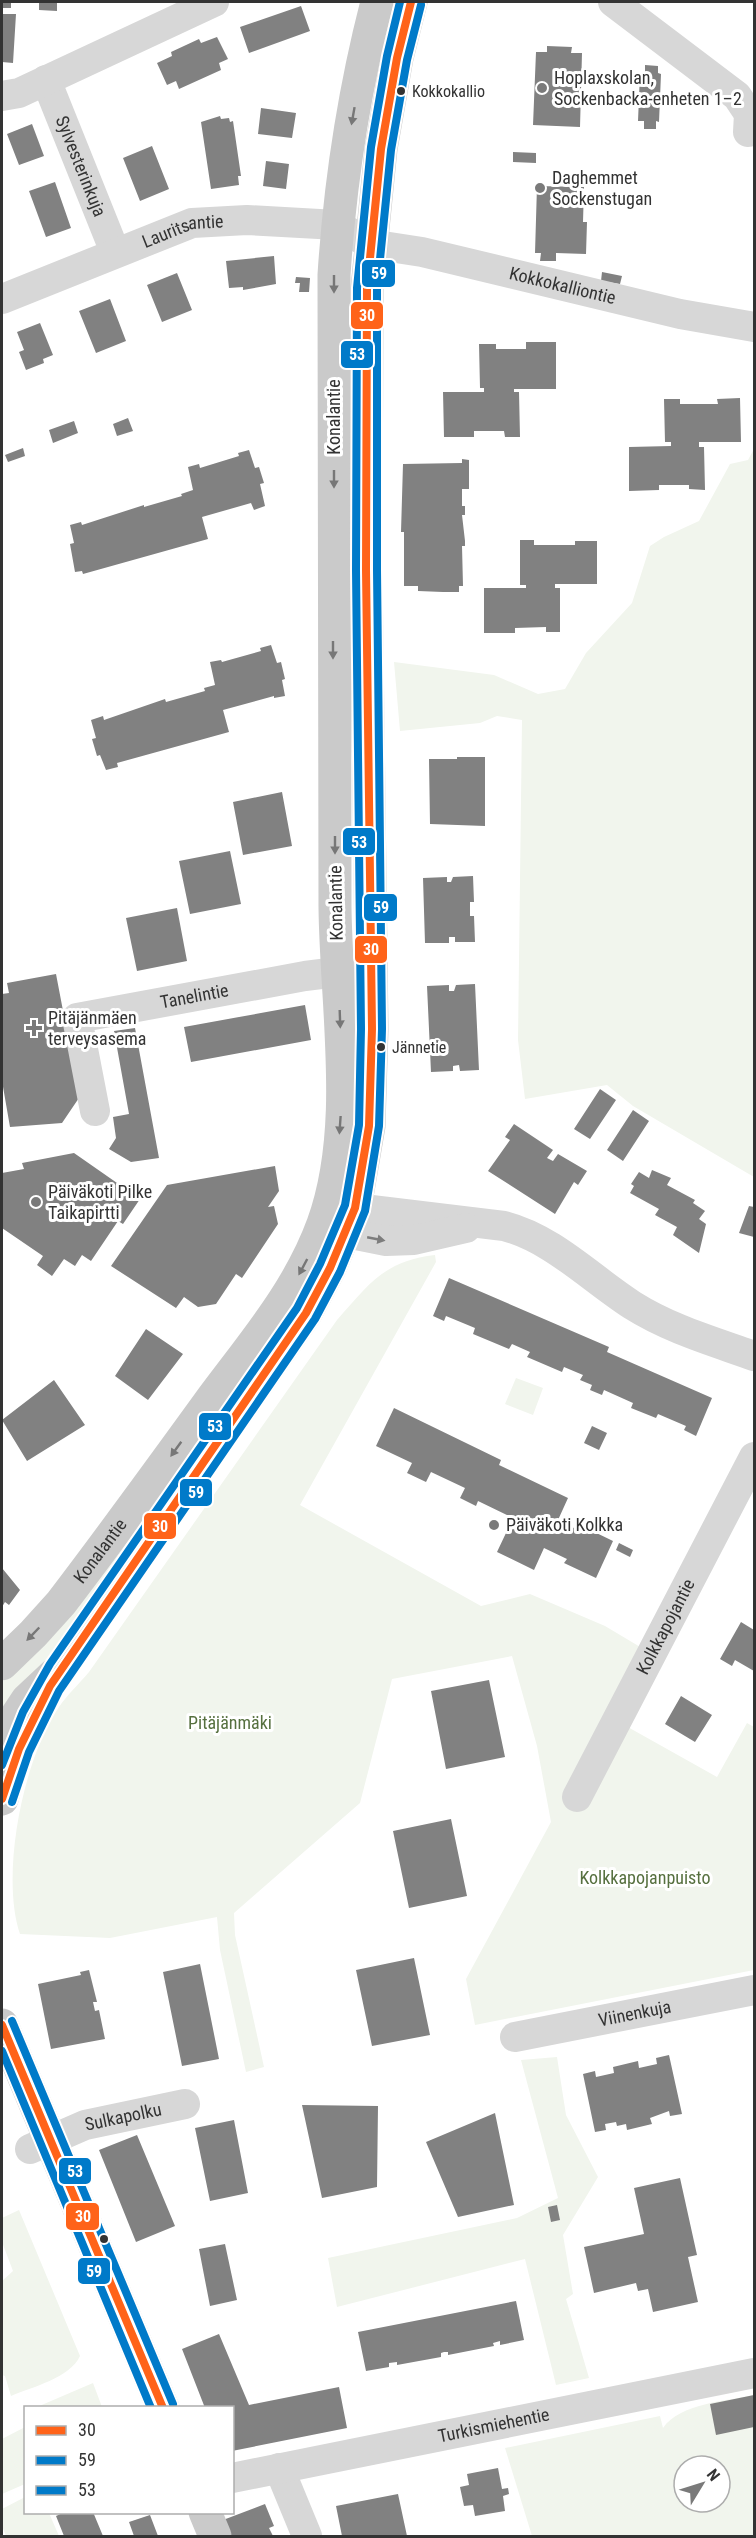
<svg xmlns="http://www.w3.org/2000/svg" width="756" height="2538" font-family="'Roboto Condensed',sans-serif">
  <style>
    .green { fill: #f1f5ed; fill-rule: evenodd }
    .building { fill: #818181 }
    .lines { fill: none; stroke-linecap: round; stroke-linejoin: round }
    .minor { stroke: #d7d7d7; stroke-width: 30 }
    .major { stroke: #cacaca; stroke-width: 33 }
    .bus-1-casing { stroke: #fff; stroke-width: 12 }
    .bus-2-casing { stroke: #fff; stroke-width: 12 }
    .bus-3-casing { stroke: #fff; stroke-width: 12 }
    .bus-1 { stroke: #ff6319; stroke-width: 8 }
    .bus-2 { stroke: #007ac9; stroke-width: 8 }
    .bus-3 { stroke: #007ac9; stroke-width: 8 }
    .oneway { fill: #777 }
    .oneway2 { fill: #7d7d7d }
    .poi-dot { fill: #7a7a7a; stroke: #fff; stroke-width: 2 }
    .bus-dot { fill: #333; stroke: #fff; stroke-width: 2 }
    .labels { text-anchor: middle; stroke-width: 6; stroke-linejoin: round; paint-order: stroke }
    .bus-label { font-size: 16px; fill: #333; stroke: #fff; text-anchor: start }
    .poi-label { font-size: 18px; fill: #333; stroke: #fff; text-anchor: start }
    .street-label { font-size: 18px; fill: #333; stroke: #fff }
    .park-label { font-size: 18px; fill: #56703f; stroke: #fff }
    .line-badge { stroke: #fff; stroke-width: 2 }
    .badge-label { font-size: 16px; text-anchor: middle; font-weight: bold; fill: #fff }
  </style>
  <rect width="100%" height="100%" fill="#fff"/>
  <path class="green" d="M754 449V1177L633 1106 607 1085 525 1099 518 1040 522 720 497 716 480 723 400 731 394 662 494 675 538 694 565 689 586 653 632 603 650 546 664 537 699 521 730 464 748 460Z
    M435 1255 436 1262 300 1505 481 1606 530 1594 605 1626 662 1660 626 1726 717 1777 747 1723 754 1727V1970L475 2025 466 1979 551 1822 537 1746 512 1656 392 1679 360 1803 234 1913 235 1935 264 2067 246 2072 220 1950 217 1917 110 1938 20 1934C0 1875 23 1759 59 1707 67 1695 79 1684 89 1672L337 1320C369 1284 384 1261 435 1255Z
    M516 1378 543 1388 533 1415 505 1404Z
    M136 1529 98 1587 2 1720V1682L28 1657Z
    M557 2057 566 2115 598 2177 563 2235 573 2294 566 2299 589 2378 556 2385 525 2259 337 2307 328 2258 517 2218 558 2198 521 2060Z
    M19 2210 80 2356C70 2378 32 2387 11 2396L5 2376 2 2375V2281L13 2271 2 2242V2218Z
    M93 2383 102 2407H37Z
    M754 2395V2536H532L505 2448 660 2416 663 2428C680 2403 727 2401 754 2395ZM684 2466H720V2502H684Z
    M25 2427V2484L2 2494V2439Z
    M25 2497 26 2512 49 2513 59 2536H6L2 2526V2509Z"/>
  <path class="building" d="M2 2H11V8H2Z
    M39 2H57V11L39 10Z
    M301 6 310 31 249 53 240 27Z
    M2 14H16L13 63 2 62Z
    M217 37 228 59 219 63 221 70 179 89 176 81 167 85 157 63 172 56 171 52 199 39 201 43Z
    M547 46 572 47 571 53H582L580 127 533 125 536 52H547Z
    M645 65 658 66V73L661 74 659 122 656 121V129H644V121H638L640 73H645Z
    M261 108 296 113 292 138 258 134Z
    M220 116 221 119 229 118 230 122 233 121 241 176H238L239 185 211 189 201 122Z
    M32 124 44 156 19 165 7 134Z
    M152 146 169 189 140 201 123 158Z
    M513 152 536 153V163L513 162Z
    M266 161 289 164 286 189 263 186Z
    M55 182 71 228 46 237 29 191Z
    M537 186 584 187 583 222H587L586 254 556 253V261H540L541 253H535Z
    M274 256 276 284 243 290V287L229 288 226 261Z
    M602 272 622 276 620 284 601 281Z
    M177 273 192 310 162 322 147 285Z
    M296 277 310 278 309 292H299L300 283H295Z
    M110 299 126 341 96 353 79 311Z
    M40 323 53 355 43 359 44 363 26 370 19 352 24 350 17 332Z
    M526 342H556V389H514V392H519L520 437H505L504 431H474V437H444L443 392H484V388H480L479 344H496V349H526Z
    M740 398 741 442H699V447H704L705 490 689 489V485H659V490L629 491V447L671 446V442H665L664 399H680V404H718L717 399Z
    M128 418 133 431 117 436 113 424Z
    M74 421 78 433 53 443 49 430Z
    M23 448 25 456 8 462 5 455Z
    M249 450 255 468 259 467 264 483 260 484 265 506 254 510 251 503 202 517 208 539 83 574 82 571 75 572 70 544 74 543 70 525 81 522 82 525 144 505V507L182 496 181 494 193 490 188 467 199 464 200 468 239 456 238 453Z
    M462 459 469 460V489H462V506H465V515H462L465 541V546H462L463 586H459V592H443L418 591V586H404V532H401L403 464 462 463Z
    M520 540H534V545H575V541H597V584H555V588H560V632H546V627L515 628V633H484V588H526V585H520Z
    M271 645 277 663 281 662 285 679 282 680 285 696 274 698V696L223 710 229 732 117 763 118 767 106 770 100 755 97 756 92 739 96 738 91 720 103 716 104 720 165 699 166 702 205 691 204 688 215 685 210 662 221 660 222 662 261 651 260 648Z
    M457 757H485V826L430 824 429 759H457Z
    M282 792 292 846 243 855 233 802Z
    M230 851 241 904 190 914 179 861Z
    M473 876 474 902H470V916H474L475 942H455V937H449V943H425L423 878 447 877V882H451L453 877Z
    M177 908 187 961 137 971 126 918Z
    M56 974 73 1063 83 1092 62 1123 10 1127 2 1081V994L9 993 7 983Z
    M475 984 479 1070 460 1071 459 1065 453 1066V1071L431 1072 427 986 449 985V991H454L456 985Z
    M305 1005 311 1040 191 1062 184 1027Z
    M135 1028 159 1158 131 1162 109 1149 116 1138 113 1117 129 1114 114 1031Z
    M600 1089 616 1100 590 1139 574 1129Z
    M633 1110 649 1121 623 1161 607 1150Z
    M514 1124 553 1150 547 1158 553 1161 558 1154 587 1171 578 1185 574 1182 555 1214 488 1171 510 1140 505 1137Z
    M74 1153 140 1199 123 1224 118 1221 91 1261 82 1255 75 1266 64 1259 52 1276 37 1265 43 1256 2 1228V1173L24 1169 22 1163Z
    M275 1166 279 1191 268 1207 274 1206 278 1224 242 1278 236 1274 216 1304 198 1307 184 1297 176 1308 111 1266 167 1185Z
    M652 1170 671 1178 667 1185 695 1200 693 1203 705 1211 699 1219 706 1224 699 1253 673 1235 677 1227 655 1215 659 1209 630 1193 634 1186 631 1184 639 1172 649 1178Z
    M749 1206 754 1207V1237L739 1233Z
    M449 1278 609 1347 607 1352 712 1398 696 1436 684 1430 686 1426 658 1414 656 1418 631 1408 633 1403 604 1390 602 1395 590 1390 592 1385 580 1380 583 1375 564 1367 562 1372 527 1357 530 1352 512 1344 509 1349 473 1334 475 1328 446 1316 444 1321 433 1316Z
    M146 1329 183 1354 148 1400 115 1376Z
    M54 1380 85 1425 27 1461 2 1420Z
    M394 1408 501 1460 499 1465 568 1498 558 1520 580 1531 582 1526 613 1541 596 1578 564 1563 567 1559 544 1548 534 1570 497 1552 513 1518 478 1501 476 1506 460 1498 465 1488 431 1472 426 1482 407 1473 412 1463 376 1446Z
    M592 1426 607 1433 599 1450 584 1443Z
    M619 1543 633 1550 630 1557 616 1550Z
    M2 1568 20 1590 9 1605 5 1602 2 1607Z
    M741 1622 754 1630V1671L735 1660 732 1666 720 1659Z
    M489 1680 505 1757 446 1769 431 1691Z
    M681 1696 712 1715 695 1742 665 1724Z
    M451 1819 467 1896 409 1908 393 1831Z
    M414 1958 430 2035 372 2046 356 1970Z
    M200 1964 219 2059 182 2066 163 1972Z
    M89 1970 97 2002H93L95 2011 99 2010 105 2039 51 2049 38 1984 81 1975 80 1972Z
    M669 2055 682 2114 670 2116 669 2111 650 2118 652 2124 627 2130 626 2124 617 2126 616 2122 605 2124 606 2130 595 2132 583 2074 595 2071 596 2077 614 2073 613 2067 638 2061 639 2068 657 2064 656 2058Z
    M302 2105 378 2106 377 2187 322 2198Z
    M495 2113 514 2205 458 2217 426 2142Z
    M234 2120 248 2193 210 2201 195 2128Z
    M137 2135 175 2226 136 2242 99 2150Z
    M680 2178 697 2255 688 2257 698 2302 653 2312 648 2289 638 2291 636 2283 594 2293 584 2247 644 2234 634 2188Z
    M557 2205 560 2220 551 2222 548 2207Z
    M225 2244 237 2300 210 2306 199 2249Z
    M516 2301 524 2340 500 2345V2341L493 2343 494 2346 448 2355V2352H444L441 2353V2357L397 2365V2362L389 2363V2367L366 2371 358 2332Z
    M219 2334 249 2405 339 2387 347 2428 232 2451V2408H205L182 2349Z
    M754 2395V2427L716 2435 710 2404Z
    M498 2468 502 2489 508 2488 509 2494 503 2496 505 2511 475 2516 473 2505 464 2506 460 2487 469 2485 467 2474Z
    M398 2494 407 2536H342L336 2506Z
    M265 2504 274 2526 269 2528 273 2536H230L223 2520Z
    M65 2512H93L103 2536H64L56 2516Z
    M150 2515 158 2536H134L129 2522Z"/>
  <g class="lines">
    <g class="minor">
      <path d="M613 2 737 96 749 114 748 132"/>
      <path id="s1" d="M46 80 115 252"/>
      <path d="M2 96 19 93 214 2"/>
      <path id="s2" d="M2 299 192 223 247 220 337 225 370 244 422 252 680 314 754 327"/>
      <path id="s3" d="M95 1111 77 1018 305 976 361 969"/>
      <path d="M332 1212 355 1208 504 1226C553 1239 589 1277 632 1305 670 1329 712 1341 754 1356"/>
      <path d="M328 1216 346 1233 386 1241 414 1240 466 1228"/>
      <path id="s4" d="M577 1797 754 1457"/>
      <path id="s5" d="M515 2037 754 1990"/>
      <path id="s6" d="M30 2149 85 2125 185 2104"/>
      <path d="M279 2468 307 2536"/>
      <path id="s7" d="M232 2478 754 2373"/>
    </g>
    <g class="major">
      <path id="s8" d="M2 1664 33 1634 61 1603C113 1535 163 1466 213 1397 254 1342 299 1290 323 1224 358 1127 336 1008 335 907 334 696 335 486 334 275 340 183 354 91 377 2"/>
      <path d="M2 1738 27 1700 59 1670 306 1313 330 1268 355 1208 369 1126 372 1029 366 570 367 288 381 149 397 58 411 2"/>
      <path d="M2 1799 12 1763 32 1716"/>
      <path d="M2 2025 163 2408"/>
      <path d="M205 2512 215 2536"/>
    </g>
    <defs>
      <path id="bus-1" d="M2 1799 19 1749 50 1686 306 1313 330 1268 355 1208 369 1126 372 1029 366 570 367 288 381 149 397 58 411 2
        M2 2025 163 2408"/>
      <path id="bus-2" d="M12 1802 29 1752 59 1691 315 1319 340 1272 365 1211 379 1126 382 1029 377 570V289L391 150 407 60 421 5
        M2 2051 151 2408"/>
      <path id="bus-3" d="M2 1765 23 1712 50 1664 297 1308 320 1264 345 1205 359 1125 361 1029 356 570 357 288 371 147 387 56 400 2
        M12 2021 173 2404"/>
    </defs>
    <use href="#bus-1" class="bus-1-casing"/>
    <use href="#bus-2" class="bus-2-casing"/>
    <use href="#bus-3" class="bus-3-casing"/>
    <use href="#bus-1" class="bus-1"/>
    <use href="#bus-2" class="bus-2"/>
    <use href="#bus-3" class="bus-3"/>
  </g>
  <defs><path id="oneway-solid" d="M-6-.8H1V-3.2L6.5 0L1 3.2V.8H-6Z" transform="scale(1.5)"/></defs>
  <g class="oneway">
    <use href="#oneway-solid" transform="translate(353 116) rotate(100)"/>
    <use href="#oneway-solid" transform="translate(334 284) rotate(90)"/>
    <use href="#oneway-solid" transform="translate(334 479) rotate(90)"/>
    <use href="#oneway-solid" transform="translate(333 650) rotate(90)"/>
    <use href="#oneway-solid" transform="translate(335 845) rotate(90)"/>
    <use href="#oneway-solid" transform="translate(340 1019) rotate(88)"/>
    <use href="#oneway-solid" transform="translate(340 1125) rotate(94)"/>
    <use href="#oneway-solid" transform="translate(303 1267) rotate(118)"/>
    <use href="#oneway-solid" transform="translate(176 1449) rotate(126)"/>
    <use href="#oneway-solid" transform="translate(33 1634) rotate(134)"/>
  </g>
  <use class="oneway2" href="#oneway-solid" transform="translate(376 1239) rotate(11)"/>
  <g class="poi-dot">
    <circle cx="542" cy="88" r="6"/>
    <circle cx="540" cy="188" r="6"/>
    <path d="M31 1019h6v6h6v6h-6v6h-6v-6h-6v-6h6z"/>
    <circle cx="36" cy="1202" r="6"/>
    <circle cx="494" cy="1525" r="6"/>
  </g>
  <g class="bus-dot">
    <circle cx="401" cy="91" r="5"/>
    <circle cx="381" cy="1047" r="5"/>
    <circle cx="104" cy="2239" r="5"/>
  </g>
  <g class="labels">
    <g class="bus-label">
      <text x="412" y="97">Kokkokallio</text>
      <text x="392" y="1053">Jännetie</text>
    </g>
    <g class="poi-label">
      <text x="554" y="84">Hoplaxskolan,<tspan x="554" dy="21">Sockenbacka-enheten 1–2</tspan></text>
      <text x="552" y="184">Daghemmet<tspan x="552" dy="21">Sockenstugan</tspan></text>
      <text x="48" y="1024">Pitäjänmäen<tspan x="48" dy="21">terveysasema</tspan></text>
      <text x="48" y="1198">Päiväkoti Pilke<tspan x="48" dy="21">Taikapirtti</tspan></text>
      <text x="506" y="1531">Päiväkoti Kolkka</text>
    </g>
    <g class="street-label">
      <text dy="6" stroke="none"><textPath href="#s1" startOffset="93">Sylvesterinkuja</textPath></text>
      <text dy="6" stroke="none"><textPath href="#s2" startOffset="194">Lauritsantie</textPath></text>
      <text dy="6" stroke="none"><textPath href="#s2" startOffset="585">Kokkokalliontie</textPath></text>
      <text transform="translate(334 417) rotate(-90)" y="6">Konalantie</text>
      <text transform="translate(336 903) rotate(-91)" y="6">Konalantie</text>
      <text dy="6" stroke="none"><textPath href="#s3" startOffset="214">Tanelintie</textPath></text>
      <text dy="6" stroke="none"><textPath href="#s8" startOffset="150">Konalantie</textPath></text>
      <text dy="6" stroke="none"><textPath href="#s4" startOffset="192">Kolkkapojantie</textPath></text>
      <text dy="6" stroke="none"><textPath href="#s5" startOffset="122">Viinenkuja</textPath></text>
      <text dy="6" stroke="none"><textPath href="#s6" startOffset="99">Sulkapolku</textPath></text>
      <text dy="6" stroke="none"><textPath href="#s7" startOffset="267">Turkismiehentie</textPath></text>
    </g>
    <g class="park-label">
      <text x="230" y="1729">Pitäjänmäki</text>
      <text x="645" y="1884">Kolkkapojanpuisto</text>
    </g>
  </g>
  <g class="line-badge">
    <rect x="361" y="259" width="35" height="29" rx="6" fill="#007ac9"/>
    <rect x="350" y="301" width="34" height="29" rx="6" fill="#ff6319"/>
    <rect x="340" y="340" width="34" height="29" rx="6" fill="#007ac9"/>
    <rect x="342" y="827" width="34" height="29" rx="6" fill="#007ac9"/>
    <rect x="363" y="893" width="35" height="29" rx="6" fill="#007ac9"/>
    <rect x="354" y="935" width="34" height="29" rx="6" fill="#ff6319"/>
    <rect x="198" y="1412" width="34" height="29" rx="6" fill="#007ac9"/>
    <rect x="179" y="1478" width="34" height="29" rx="6" fill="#007ac9"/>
    <rect x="143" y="1512" width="34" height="28" rx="6" fill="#ff6319"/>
    <rect x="58" y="2157" width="34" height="28" rx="6" fill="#007ac9"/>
    <rect x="65" y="2202" width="35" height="29" rx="6" fill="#ff6319"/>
    <rect x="77" y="2257" width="34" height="28" rx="6" fill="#007ac9"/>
  </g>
  <g class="badge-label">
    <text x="379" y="279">59</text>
    <text x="367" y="321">30</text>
    <text x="357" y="360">53</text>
    <text x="359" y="848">53</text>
    <text x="381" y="913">59</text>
    <text x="371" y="955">30</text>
    <text x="215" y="1432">53</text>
    <text x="196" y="1498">59</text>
    <text x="160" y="1532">30</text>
    <text x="75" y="2177">53</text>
    <text x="83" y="2222">30</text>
    <text x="94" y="2277">59</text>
  </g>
  <rect width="756" height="2538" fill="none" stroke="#333333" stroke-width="6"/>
  <rect x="24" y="2406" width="210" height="108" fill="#ffffff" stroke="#adadad" stroke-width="1.5"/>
  <rect x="36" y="2426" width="30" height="9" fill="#ff6319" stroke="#adadad" stroke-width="1.5"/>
  <text x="78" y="2436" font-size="18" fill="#333333">30</text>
  <rect x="36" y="2456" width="30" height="9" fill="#007ac9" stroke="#adadad" stroke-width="1.5"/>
  <text x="78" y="2466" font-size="18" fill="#333333">59</text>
  <rect x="36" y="2486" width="30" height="9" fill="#007ac9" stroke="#adadad" stroke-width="1.5"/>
  <text x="78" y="2496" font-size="18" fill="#333333">53</text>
  <g transform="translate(702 2484) rotate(52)"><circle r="28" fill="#ffffff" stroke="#adadad" stroke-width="1.5"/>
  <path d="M0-4.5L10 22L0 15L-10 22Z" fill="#7a7a7a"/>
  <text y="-9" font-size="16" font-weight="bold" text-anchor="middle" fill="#333333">N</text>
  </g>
</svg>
